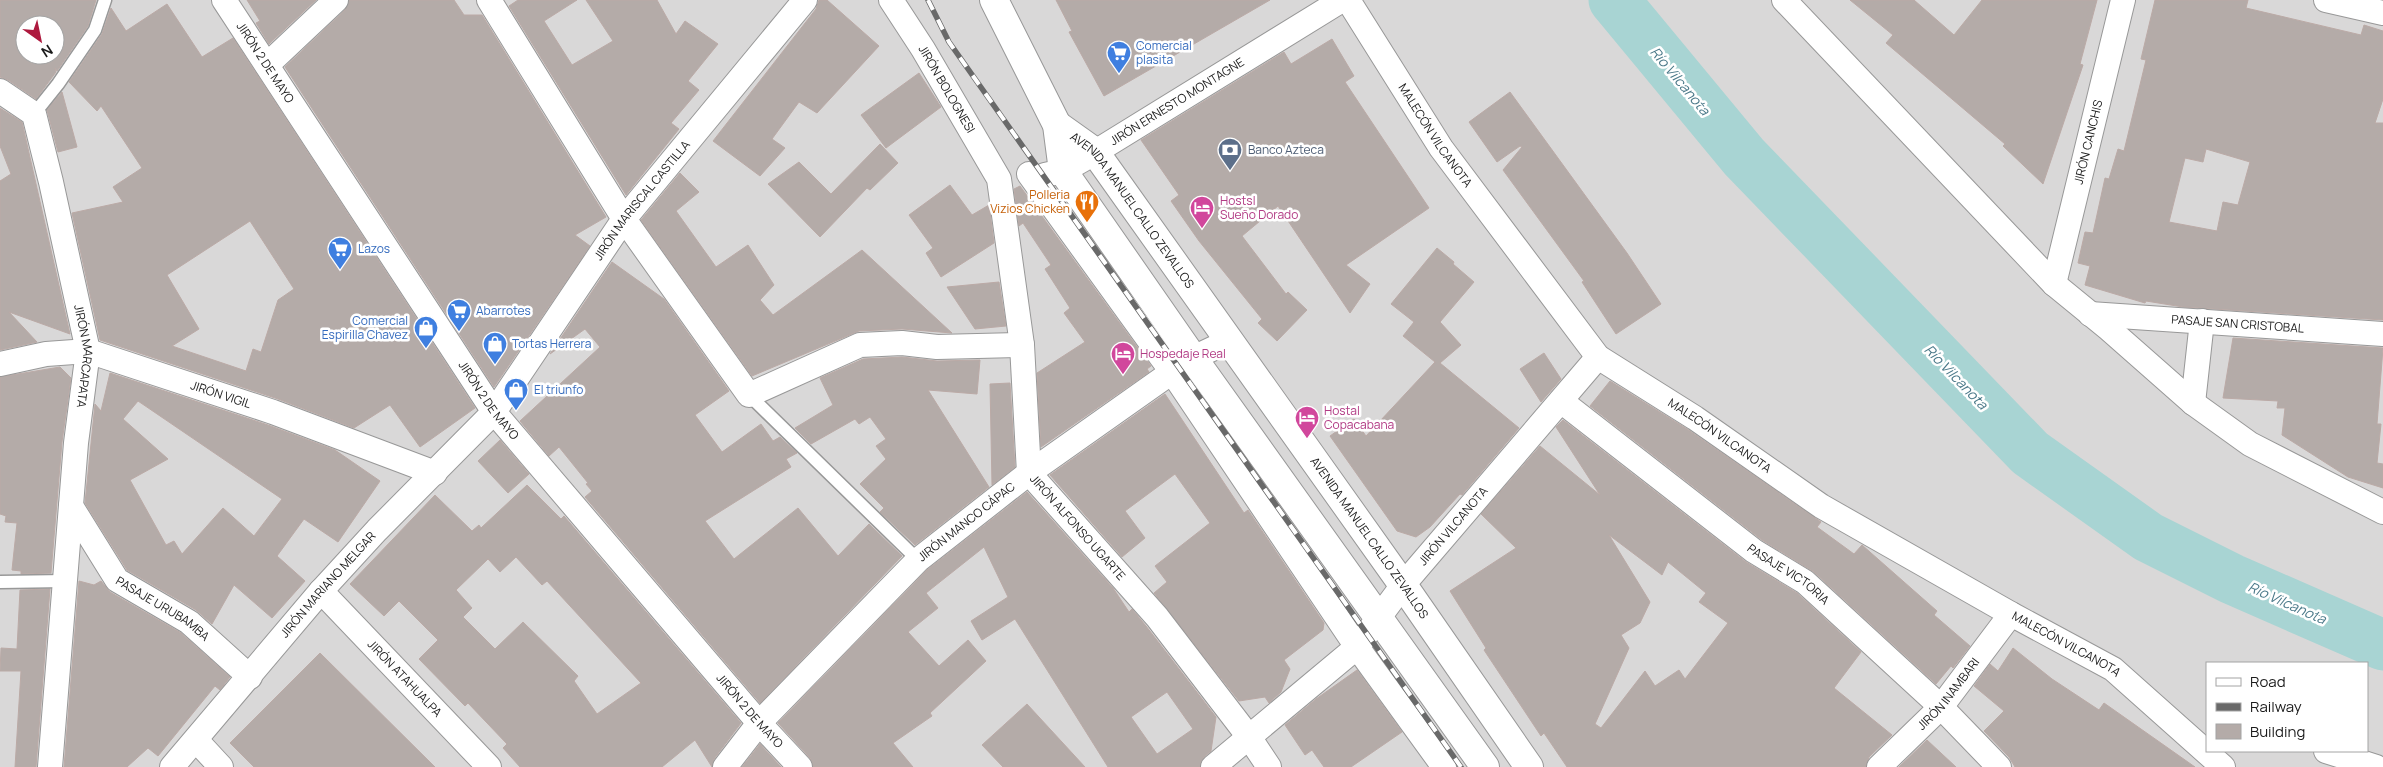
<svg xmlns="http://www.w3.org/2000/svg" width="2383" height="767" font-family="Manrope,sans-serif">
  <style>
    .residential { fill: #d9d8d8; fill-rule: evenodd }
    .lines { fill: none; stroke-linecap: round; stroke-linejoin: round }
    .river { stroke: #a8d4d3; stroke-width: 51 }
    .building { fill: #b4aba8; stroke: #bbaaa6; fill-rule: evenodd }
    .service-casing { stroke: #989898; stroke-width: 15 }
    .minor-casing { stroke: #989898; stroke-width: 26 }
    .tertiary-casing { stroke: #989898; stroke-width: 30 }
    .service { stroke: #fff; stroke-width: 12 }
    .minor { stroke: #fff; stroke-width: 24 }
    .tertiary { stroke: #fff; stroke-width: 28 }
    .rail-casing { stroke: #696969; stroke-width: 5.5 }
    .rail { stroke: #fff; stroke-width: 4; stroke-dasharray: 11; stroke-linecap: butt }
    .labels { text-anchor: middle; stroke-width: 5; stroke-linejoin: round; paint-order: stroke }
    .shop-label { font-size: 12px; fill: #366cbe; stroke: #fff; text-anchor: start }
    .street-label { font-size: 12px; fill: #1b1b1b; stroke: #fff }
    .service-label { font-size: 12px; fill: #4e5e75; stroke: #fff; text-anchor: start }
    .food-label { font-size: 12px; fill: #c56008; stroke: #fff; text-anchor: end }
    .hotel-label { font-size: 12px; fill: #b23c85; stroke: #fff; text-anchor: start }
    .water-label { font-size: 14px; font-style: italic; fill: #4b7989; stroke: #fff }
  </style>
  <rect width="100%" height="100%" fill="#ebe6e2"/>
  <path class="residential" d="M0 0H2383V767H0ZM25 25H55V55H25ZM2207 663H2367V751H2207Z"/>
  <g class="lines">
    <path class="river" d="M1614 0 1744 157 2030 453 2148 537 2232 579 2383 645"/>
  </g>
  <path class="building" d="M0 0H96L88 26 57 71 55 68 56 72 36 99 8 80 0 77ZM25 25H55V55H25Z
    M247 0H316L269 44 256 23 260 21Z
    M349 0H454L464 15H482L606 217 575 235 590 246 494 387 285 67 345 10Z
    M518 0H577L544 21 572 65 613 41 586 0H657L676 34 685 21 718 44 688 81 699 90 671 123 679 129 626 195 509 6Z
    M819 0H827L879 46 817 113 799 102 772 139 785 148 760 176 713 141 816 9Z
    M1056 0H1270L1104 96 1069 32 1072 31Z
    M1850 0H1914L1954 35 1982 0H2097L2080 64 2083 65 2043 184 2003 146 2005 144 1886 43 1893 35Z
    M2155 0H2248L2246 8 2361 35 2364 25 2383 31V99L2375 123H2383V320L2183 307 2146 301 2145 303 2085 285 2090 266 2078 263 2085 232 2093 233 2105 178 2109 179 2118 149 2124 151 2146 60 2141 59ZM2206 149 2250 162 2238 205 2223 202 2217 231 2169 222 2185 158 2203 162Z
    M167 4 202 57 233 38 475 408 420 447 390 405 354 428 278 399 100 340 72 213 123 202 113 187 142 168 101 106 97 111 69 82 102 34 111 8 126 31ZM250 221 294 289 278 300 261 352 253 349 246 371 172 346 199 329 167 275Z
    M1332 39 1354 76 1345 82 1429 208 1346 265 1370 284 1350 313 1278 206 1242 236 1286 294 1288 292 1307 310 1277 341 1258 323 1262 319 1199 241 1171 201 1179 195 1141 140 1284 52 1291 64Z
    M919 73 941 107 886 148 861 115Z
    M62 92 77 147 58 152 47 110Z
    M1510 92 1627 253 1661 304 1616 334 1582 282 1584 281 1503 170 1522 147 1520 146 1497 162 1469 122Z
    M0 108 22 122 70 334 9 312 37 342 0 350V181L11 174 0 146Z
    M880 144 898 163 870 190 867 188 820 237 768 184 799 162 831 194Z
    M680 173 699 192 676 211 716 267 748 245 774 285 760 300 773 315 862 250 952 333 902 329 859 331 752 376 641 220Z
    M950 185 972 215 989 205 994 243 941 277 926 253 933 248 909 215Z
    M1020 186 1151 366 1147 369 1149 372 1041 447 1037 373 1085 342 1064 313 1070 308 1045 269 1051 265 1023 223 1019 226 1014 189Z
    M1437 248 1454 262 1453 264 1474 282 1440 322 1461 345 1440 363 1519 428 1462 495 1460 494 1430 527 1416 537 1397 531 1330 436 1354 419 1366 436 1435 362 1403 336 1414 322 1391 304Z
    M612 262 664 299 729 391 695 415 722 452 761 424 773 441 780 437 797 453 786 459 791 467 705 521 734 559 798 508 838 556 869 524 902 556 760 703 585 497 592 491 586 484 588 483 559 447 549 456 520 421 600 347 585 329 550 354Z
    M999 282 1006 326 975 329 947 287Z
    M2233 338 2383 348 2377 424H2381L2377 463 2383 464V488L2348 477 2282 435 2285 408H2277L2278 401 2223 398Z
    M1544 353 1561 379 1541 402 1520 369Z
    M902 357 937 361 980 360 977 394 928 390 989 487 915 545 880 512 884 508 860 484 886 459 876 446 886 439 870 417 859 424 855 419 811 444 795 428 833 405 820 378 863 359Z
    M60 367 71 378 62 442 51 573 21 574V571L12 570 17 523 5 522 6 516 0 514V377Z
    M110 373 268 425 335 450 380 481 338 542 304 519 277 556 305 581 272 618 234 585 212 624 196 610 127 570 85 503 95 404 101 411ZM138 401 282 499 254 536 223 508 182 554 174 541 166 545 130 480 168 459 123 419Z
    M1610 381 1687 429 1821 522 1817 527 1854 554 1862 545 1937 611 1934 615 1970 646 1953 668 1951 666 1936 684 1814 572 1762 540 1590 406Z
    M1010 383 1015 467 992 485 990 384Z
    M1165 394 1244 513 1248 510 1324 623 1323 630 1284 660 1290 669 1281 692 1269 703 1265 697 1239 701 1154 593 1167 582 1155 566 1210 523 1175 474 1125 511 1145 538 1122 557 1050 475Z
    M1563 420 1746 562 1797 593 1861 652 1834 688 1892 735 1869 757 1866 767H1567L1544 733 1541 736 1484 650 1486 648 1450 591 1516 548 1481 514 1540 446 1600 495 1556 427ZM1609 535 1662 575 1668 562 1706 593 1699 602 1728 623 1685 679 1679 670 1655 686 1645 671 1601 728 1595 724 1629 648 1621 635 1640 623 1650 602Z
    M500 440 529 474 508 493 478 461Z
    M527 485 561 519 564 516 741 723 714 759 712 767 695 740 662 767H520L503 748 507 744 468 703 465 706 419 659 438 640 399 601 384 616 350 584 435 495 472 531 479 525 481 528ZM516 557 542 585 547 581 641 683 597 714 574 681 578 676 523 622 495 649 463 617 472 608 456 590 488 559 500 572Z
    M1027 492 1113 588 1129 612 1132 609 1146 626 1216 717 1211 751 1204 757 1200 767H1108L1015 619 982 640 971 621 1008 597 984 547 926 593 938 608 908 632 939 666 968 640 986 661 930 713 932 716 893 743 913 767H813L810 758 778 723 927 570ZM1167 692 1193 729 1157 754 1131 717Z
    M79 581 94 585 101 581 110 592 181 633 230 677 220 690 215 686 158 756 148 748 127 767H64Z
    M50 589 36 767H15L21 671H0L1 648 17 649 20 590Z
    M2013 648 2052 679 2099 710 2104 703 2195 767H2015L2009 757 1984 731 2004 711 1974 686 1990 664 1998 671Z
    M320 653 435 767H254L230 743Z
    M1357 670 1402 732 1351 767H1324L1312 750 1305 755 1285 725 1316 699Z
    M1027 704 1085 767H1003L982 745Z
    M1927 740 1956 767H1899Z
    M760 744 781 767H742Z"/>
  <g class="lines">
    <defs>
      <path id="service" d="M34 114 58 84 95 30 105 0
        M749 395 918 560
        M0 582 65 581"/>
      <g id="minor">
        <path id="s1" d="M224 0 494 412 759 723 800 767"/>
        <path d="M489 0 624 219 749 395 860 345 902 343 937 347 1022 345"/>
        <path id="s2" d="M891 0 923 49 999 179 1022 345 1029 473 1157 617 1249 737 1269 767"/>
        <path id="s3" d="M1348 0 1441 148 1598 357 1695 418 1821 506 2011 614 2113 669 2223 767"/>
        <path d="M1784 0 2054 284 2109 329 2193 403 2250 444 2383 512"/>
        <path d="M2326 0 2383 13"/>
        <path d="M267 65 336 0"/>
        <path id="s4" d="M0 91 34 114 51 182 88 351 76 443 50 767"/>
        <path d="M1029 174 1172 372 1357 647 1444 767"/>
        <path id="s5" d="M1045 175 1063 171 1084 159 1342 0"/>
        <path id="s6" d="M2054 284 2123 0"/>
        <path id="s7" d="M2090 314 2383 334"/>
        <path id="s8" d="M0 364 46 354 88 351 273 412 435 473"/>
        <path id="s9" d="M1561 401 1754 551 1805 582 1941 707 1999 767"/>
        <path d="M2193 403 2202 321"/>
        <path id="s10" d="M71 506 117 580 189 622 250 677"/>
        <path id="s11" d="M321 591 489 767"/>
        <path d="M196 740 221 767"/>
        <path d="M2326 751 2376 767"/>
        <path id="s12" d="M172 767 321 591 377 530 494 412 624 219 805 0"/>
        <path id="s13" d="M725 767 759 723 918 560 1029 473 1172 372 1193 358 1229 341"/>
        <path id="s14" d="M1213 767 1357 647 1403 585 1598 357"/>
        <path id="s15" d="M1879 767 1941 707 2011 614"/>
      </g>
      <g id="tertiary">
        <path d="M994 0 1057 125 1063 171 1193 358 1485 767"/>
        <path id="s16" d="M1057 125 1095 152 1403 585 1529 767"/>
      </g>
    </defs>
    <use href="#service" class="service-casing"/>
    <use href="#minor" class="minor-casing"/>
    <use href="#tertiary" class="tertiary-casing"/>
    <use href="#service" class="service"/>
    <use href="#minor" class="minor"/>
    <use href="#tertiary" class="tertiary"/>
    <defs>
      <path id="rail" d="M928 0 949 42 1461 767"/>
    </defs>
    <use href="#rail" class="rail-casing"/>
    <use href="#rail" class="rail"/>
  </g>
  <defs>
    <symbol id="supermarket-pin" viewBox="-11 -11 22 30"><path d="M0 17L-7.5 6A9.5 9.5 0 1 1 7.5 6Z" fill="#3f7fe0" stroke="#fff"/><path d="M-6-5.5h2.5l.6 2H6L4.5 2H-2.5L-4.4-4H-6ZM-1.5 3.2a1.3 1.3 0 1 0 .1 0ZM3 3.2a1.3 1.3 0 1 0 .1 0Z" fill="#fff"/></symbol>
    <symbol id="bank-pin" viewBox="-11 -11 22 30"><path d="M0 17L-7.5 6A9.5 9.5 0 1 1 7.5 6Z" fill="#5c6f8a" stroke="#fff"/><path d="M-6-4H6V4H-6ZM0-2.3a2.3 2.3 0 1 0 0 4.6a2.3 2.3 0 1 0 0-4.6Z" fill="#fff"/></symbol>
    <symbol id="restaurant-pin" viewBox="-11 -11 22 30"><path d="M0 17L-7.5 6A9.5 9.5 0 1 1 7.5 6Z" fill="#e8710a" stroke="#fff"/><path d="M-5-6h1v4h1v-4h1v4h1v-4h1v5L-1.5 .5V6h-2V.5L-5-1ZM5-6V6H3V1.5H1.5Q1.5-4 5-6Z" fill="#fff"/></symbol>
    <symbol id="hotel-pin" viewBox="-11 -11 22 30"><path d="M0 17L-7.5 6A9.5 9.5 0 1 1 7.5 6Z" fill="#d1479c" stroke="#fff"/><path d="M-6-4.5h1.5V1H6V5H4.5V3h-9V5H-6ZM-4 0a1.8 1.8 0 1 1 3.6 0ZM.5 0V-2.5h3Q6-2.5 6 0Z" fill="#fff"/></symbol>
    <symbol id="shop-pin" viewBox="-11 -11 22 30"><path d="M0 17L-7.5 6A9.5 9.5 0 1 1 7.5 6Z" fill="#3f7fe0" stroke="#fff"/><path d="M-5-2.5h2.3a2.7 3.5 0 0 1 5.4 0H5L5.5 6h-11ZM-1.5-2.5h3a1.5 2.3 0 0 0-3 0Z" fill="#fff"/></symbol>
  </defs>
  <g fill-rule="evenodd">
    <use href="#supermarket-pin" x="1105" y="39" width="28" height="38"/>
    <use href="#bank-pin" x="1216" y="136" width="28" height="38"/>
    <use href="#restaurant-pin" x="1073" y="188" width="28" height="38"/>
    <use href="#hotel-pin" x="1188" y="194" width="28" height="38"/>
    <use href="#supermarket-pin" x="326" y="235" width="28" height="38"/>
    <use href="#supermarket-pin" x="445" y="297" width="28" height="38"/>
    <use href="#shop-pin" x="412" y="314" width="28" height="38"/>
    <use href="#shop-pin" x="481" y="330" width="28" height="38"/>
    <use href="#hotel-pin" x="1109" y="340" width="28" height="38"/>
    <use href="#shop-pin" x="502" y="376" width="28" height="38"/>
    <use href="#hotel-pin" x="1293" y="404" width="28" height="38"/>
  </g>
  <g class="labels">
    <g class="shop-label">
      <text x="1136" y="50">Comercial<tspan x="1136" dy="14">plasita</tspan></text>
      <text x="358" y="253">Lazos</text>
      <text x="476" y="315">Abarrotes</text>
      <text x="408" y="325" text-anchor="end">Comercial<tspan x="408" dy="14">Espirilla Chavez</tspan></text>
      <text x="512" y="348">Tortas Herrera</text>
      <text x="534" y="394">El triunfo</text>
    </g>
    <g class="street-label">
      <text dy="4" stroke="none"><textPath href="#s1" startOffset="75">JIRÓN 2 DE MAYO</textPath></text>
      <text dy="4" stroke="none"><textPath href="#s2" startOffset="105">JIRÓN BOLOGNESI</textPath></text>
      <text dy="4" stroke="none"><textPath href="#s5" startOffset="152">JIRÓN ERNESTO MONTAGNE</textPath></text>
      <text dy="4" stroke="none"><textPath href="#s3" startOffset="161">MALECÓN VILCANOTA</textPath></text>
      <text dy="4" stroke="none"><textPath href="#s6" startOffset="146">JIRÓN CANCHIS</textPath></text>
      <text dy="4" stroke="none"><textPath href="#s12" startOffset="738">JIRÓN MARISCAL CASTILLA</textPath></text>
      <text dy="4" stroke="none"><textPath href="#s16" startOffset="115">AVENIDA MANUEL CALLO ZEVALLOS</textPath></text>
      <text dy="4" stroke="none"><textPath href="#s7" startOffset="148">PASAJE SAN CRISTOBAL</textPath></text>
      <text dy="4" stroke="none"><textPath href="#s4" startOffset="289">JIRÓN MARCAPATA</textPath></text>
      <text dy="4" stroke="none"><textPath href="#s8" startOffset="229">JIRÓN VIGIL</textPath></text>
      <text dy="4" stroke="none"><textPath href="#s1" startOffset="480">JIRÓN 2 DE MAYO</textPath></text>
      <text dy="4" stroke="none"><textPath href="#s3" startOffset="581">MALECÓN VILCANOTA</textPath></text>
      <text dy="4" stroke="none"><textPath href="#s13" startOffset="345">JIRÓN MANCO CÁPAC</textPath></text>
      <text dy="4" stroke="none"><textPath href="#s14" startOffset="342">JIRÓN VILCANOTA</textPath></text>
      <text dy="4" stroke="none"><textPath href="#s2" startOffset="578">JIRÓN ALFONSO UGARTE</textPath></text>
      <text dy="4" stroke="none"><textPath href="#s16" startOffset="520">AVENIDA MANUEL CALLO ZEVALLOS</textPath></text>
      <text dy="4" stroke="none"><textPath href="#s9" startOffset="286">PASAJE VICTORIA</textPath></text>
      <text dy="4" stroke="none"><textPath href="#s12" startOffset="240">JIRÓN MARIANO MELGAR</textPath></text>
      <text dy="4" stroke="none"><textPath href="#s10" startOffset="141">PASAJE URUBAMBA</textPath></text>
      <text dy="4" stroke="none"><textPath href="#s3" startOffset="986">MALECÓN VILCANOTA</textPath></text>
      <text dy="4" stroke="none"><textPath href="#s11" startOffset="121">JIRÓN ATAHUALPA</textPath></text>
      <text dy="4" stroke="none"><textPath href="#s15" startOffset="101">JIRÓN INAMBARI</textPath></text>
      <text dy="4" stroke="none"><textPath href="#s1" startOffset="886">JIRÓN 2 DE MAYO</textPath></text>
    </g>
    <g class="service-label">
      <text x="1248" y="154">Banco Azteca</text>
    </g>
    <g class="food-label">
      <text x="1070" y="199">Polleria<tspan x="1070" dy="14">Vizios Chicken</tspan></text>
    </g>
    <g class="hotel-label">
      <text x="1220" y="205">Hostsl<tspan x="1220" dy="14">Sueño Dorado</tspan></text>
      <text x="1140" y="358">Hospedaje Real</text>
      <text x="1324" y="415">Hostal<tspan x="1324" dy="14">Copacabana</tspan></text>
    </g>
    <g class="water-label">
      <text transform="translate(1680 81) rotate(50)" y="5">Río Vilcanota</text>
      <text transform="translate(1956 377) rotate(46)" y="5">Río Vilcanota</text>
      <text transform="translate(2287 603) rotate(24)" y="5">Río Vilcanota</text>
    </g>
  </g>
  <rect x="2206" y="662" width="162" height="90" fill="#ffffff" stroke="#a4a4a4"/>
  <rect x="2216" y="678" width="25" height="8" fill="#ffffff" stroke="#a4a4a4"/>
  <text x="2250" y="687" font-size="15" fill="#1b1b1b">Road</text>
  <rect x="2216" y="703" width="25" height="8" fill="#696969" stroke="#a4a4a4"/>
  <text x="2250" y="712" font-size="15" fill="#1b1b1b">Railway</text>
  <rect x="2216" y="724" width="25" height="15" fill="#b4aba8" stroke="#a4a4a4"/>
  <text x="2250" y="737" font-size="15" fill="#1b1b1b">Building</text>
  <g transform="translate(40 40) rotate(147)"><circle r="24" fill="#ffffff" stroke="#a4a4a4"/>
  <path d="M0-4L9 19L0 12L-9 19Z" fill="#ae193e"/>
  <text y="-8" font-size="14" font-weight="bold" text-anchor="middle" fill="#1b1b1b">N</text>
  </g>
</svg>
